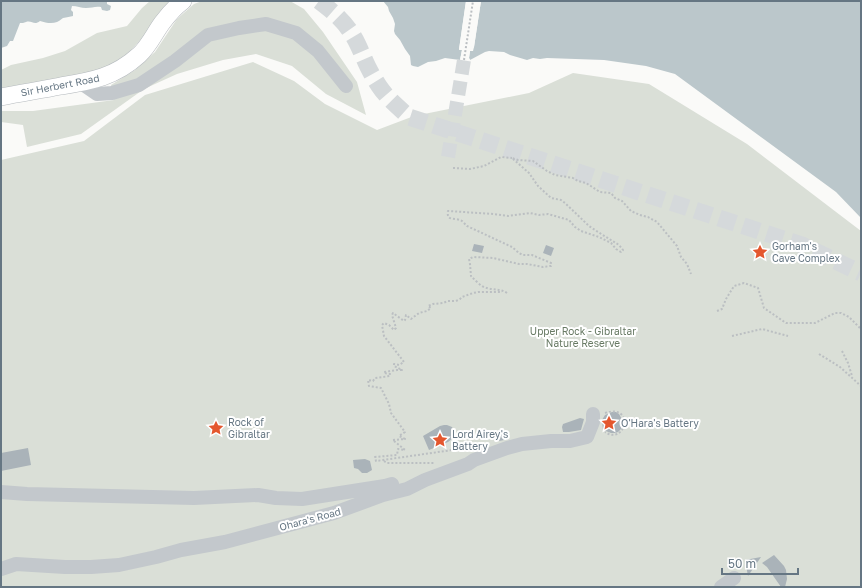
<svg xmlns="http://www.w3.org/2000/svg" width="862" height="588" font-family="'Golos Text',sans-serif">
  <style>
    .green { fill: #dadfd7 }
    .water { fill: #bbc7cb }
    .pier { fill: #fafaf8 }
    .building { fill: #aab3b9 }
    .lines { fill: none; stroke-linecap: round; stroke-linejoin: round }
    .minor-tunnel { stroke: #d5d9db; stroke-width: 14; stroke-dasharray: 14 7; stroke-linecap: butt }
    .major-tunnel { stroke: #d5d9db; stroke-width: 17; stroke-dasharray: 17 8; stroke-linecap: butt }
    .major-casing { stroke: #b5babe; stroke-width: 18 }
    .path { stroke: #bbbfc2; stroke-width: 2; stroke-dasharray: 2 2; stroke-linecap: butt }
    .minor { stroke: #c3c8cc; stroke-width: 14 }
    .major { stroke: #fff; stroke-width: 17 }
    .labels { text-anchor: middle; stroke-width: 4; stroke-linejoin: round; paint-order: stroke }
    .street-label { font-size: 10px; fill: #657683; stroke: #fff }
    .poi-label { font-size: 10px; fill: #657683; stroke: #fff; text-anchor: start }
    .park-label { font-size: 10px; fill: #687a64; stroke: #fff }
  </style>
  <rect width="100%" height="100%" fill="#fafaf8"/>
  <path class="green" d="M150 1H170L145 35 120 62 90 75 1 92V70L11 65 43 58 65 51 97 33 127 26 142 8Z
    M202 1H290L304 9 323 32 357 82 366 115 326 94 292 66 256 54 223 60 177 74 144 89 81 134 27 147 23 125 1 122V111H33L114 100 111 85 135 70 155 52 177 19 194 4Z
    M253 62 294 81 325 104 377 130 414 116 529 93 573 73 649 84 747 144 861 231V587H1V160L84 141 145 95Z"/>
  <path class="water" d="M1 1H107V4L111 6 110 10 107 11 102 10 101 7C95 6 92 8 86 8 81 8 77 6 72 6L71 10 73 12V16C70 17 67 17 63 18 61 19 60 21 57 22 52 24 46 23 40 21 34 26 32 20 26 22 24 23 22 23 20 23L13 41H10L7 46 1 48Z
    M383 1H466L459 49 462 50 460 60 445 58 436 61 428 62 418 67 413 66 411 65 410 56 405 49 400 40 395 34 394 31 395 24 393 18 389 11 388 7Z
    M481 1H861V218L836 192 675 74 646 66 604 60 547 58 540 59 533 58 527 60 510 55 504 52 489 51 485 52 470 60 469 58 470 51 474 47Z"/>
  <path class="pier" d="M466 1H468L461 48 464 50 462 60H460L462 50H459Z
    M479 1H481L474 47 473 51H470L469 58 470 60H467V58L468 50 471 49 472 46Z"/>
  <path class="building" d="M474 244 484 246 482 253 472 251Z
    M546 245 554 248 551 256 543 253Z
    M612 412H616L619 414 623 421 621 429 618 432 615 433H611L603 430 602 420 605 415Z
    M580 418 584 419 581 430 569 432H563L562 427 563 424Z
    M444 425H447L452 427 454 431V435L452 439 448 442 429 450 423 436 440 426Z
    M509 432V439L499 441V433Z
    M28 448 31 465 1 471V453Z
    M365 459 370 461 372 470 367 473H362L358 469 354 468 353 460Z
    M774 555 784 566 786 570 787 579 785 587H781L767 567 762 563Z
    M761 557 748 576 745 560Z"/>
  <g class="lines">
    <path class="minor-tunnel" d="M448 157 464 60"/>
    <path class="major-tunnel" d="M319 1C331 10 342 19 350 31 358 42 362 55 368 67 371 73 375 80 379 86 387 98 398 107 409 117L802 245 861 273"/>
    <defs>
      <path id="major" d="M1 97C21 93 41 90 61 86 92 81 115 77 139 55 149 46 154 34 162 23 168 15 175 7 183 1"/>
    </defs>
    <use href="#major" class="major-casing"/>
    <path class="path" d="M464 60 473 1
      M453 168 470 169 484 166 501 157 512 158
      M507 293C501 289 494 290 487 288 481 287 475 280 471 276L470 264 469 259 473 257 493 258 519 264H527L543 267 550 266H551V263L532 255H523L519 253 512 247 467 226C466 225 464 223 462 221 456 217 446 222 448 211L494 214 508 216 530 213 539 215 548 214 569 220 575 227 581 231 599 237 611 243 616 249 621 252 623 250 619 245 598 232 589 226 565 203 561 200 551 198 538 186 529 173 512 158 518 160 533 161 547 171 555 175 573 178 578 181 586 183 600 192 611 193 615 198 622 201 631 211 640 215 648 217 657 222 677 246 681 257 687 264 691 274
      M717 311 722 309 726 299 734 286 744 283 758 288 764 308 786 323H815L835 313H841L849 317 861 329
      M732 336 762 329 788 336
      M842 351 848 363 852 376
      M819 354 840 367 861 386
      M605 413C635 403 626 446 605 432
      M393 440 405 439 399 436 405 432 391 413 389 404 381 388 369 386 368 380 373 381 375 378 390 376V374L384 373V372L397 370H402L394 366V364L399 365 404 362 384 336 382 325 384 323 389 325 394 330 396 328 392 315 393 313 404 321 405 320 406 315 411 319 419 313 427 311 431 308 428 306 433 304 443 303 448 301H456L460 299 462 297 473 293 478 292H502
      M394 441 405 450 398 449 397 455 375 457 376 461 473 447
      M384 461 387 463H435"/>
    <path class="minor" d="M81 83 97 94 112 93 139 85 175 61 208 35 239 28 266 24 296 33 318 51 346 86
      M1 492 27 494 194 498 258 495 276 498 302 499 385 486 392 484
      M1 569 16 564 65 567H91L119 565 156 557 181 550 225 542 334 513 383 495 407 489 425 480 468 464 474 460 507 448 522 444 551 441H570L587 437 593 422V414
      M721 587 734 578"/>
    <use href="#major" class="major"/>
  </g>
  <defs>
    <symbol id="sight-bare" viewBox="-9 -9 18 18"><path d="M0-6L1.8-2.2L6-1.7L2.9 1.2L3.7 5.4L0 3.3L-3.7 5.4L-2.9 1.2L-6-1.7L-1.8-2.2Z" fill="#e4572e" stroke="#fff" stroke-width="2.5" paint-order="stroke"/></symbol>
  </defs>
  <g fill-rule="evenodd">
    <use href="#sight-bare" x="749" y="241" width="22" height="22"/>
    <use href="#sight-bare" x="598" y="412" width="22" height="22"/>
    <use href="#sight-bare" x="205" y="417" width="22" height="22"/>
    <use href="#sight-bare" x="429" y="429" width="22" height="22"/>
  </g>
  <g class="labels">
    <g class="street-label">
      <text transform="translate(60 85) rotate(-11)" y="4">Sir Herbert Road</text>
      <text transform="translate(310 519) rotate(-15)" y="4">Ohara's Road</text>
    </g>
    <g class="poi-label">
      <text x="772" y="250">Gorham's<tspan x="772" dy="12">Cave Complex</tspan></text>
      <text x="228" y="426">Rock of<tspan x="228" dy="12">Gibraltar</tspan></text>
      <text x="621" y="427">O'Hara's Battery</text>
      <text x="452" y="438">Lord Airey's<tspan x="452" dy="12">Battery</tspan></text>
    </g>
    <g class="park-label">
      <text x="583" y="335">Upper Rock - Gibraltar<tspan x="583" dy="12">Nature Reserve</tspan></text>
    </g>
  </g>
  <rect width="862" height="588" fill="none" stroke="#657683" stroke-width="4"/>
  <path d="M722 568v6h76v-6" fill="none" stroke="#657683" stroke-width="2"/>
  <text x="728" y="568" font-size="12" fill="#657683" stroke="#ffffff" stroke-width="3" paint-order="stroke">50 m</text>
</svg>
